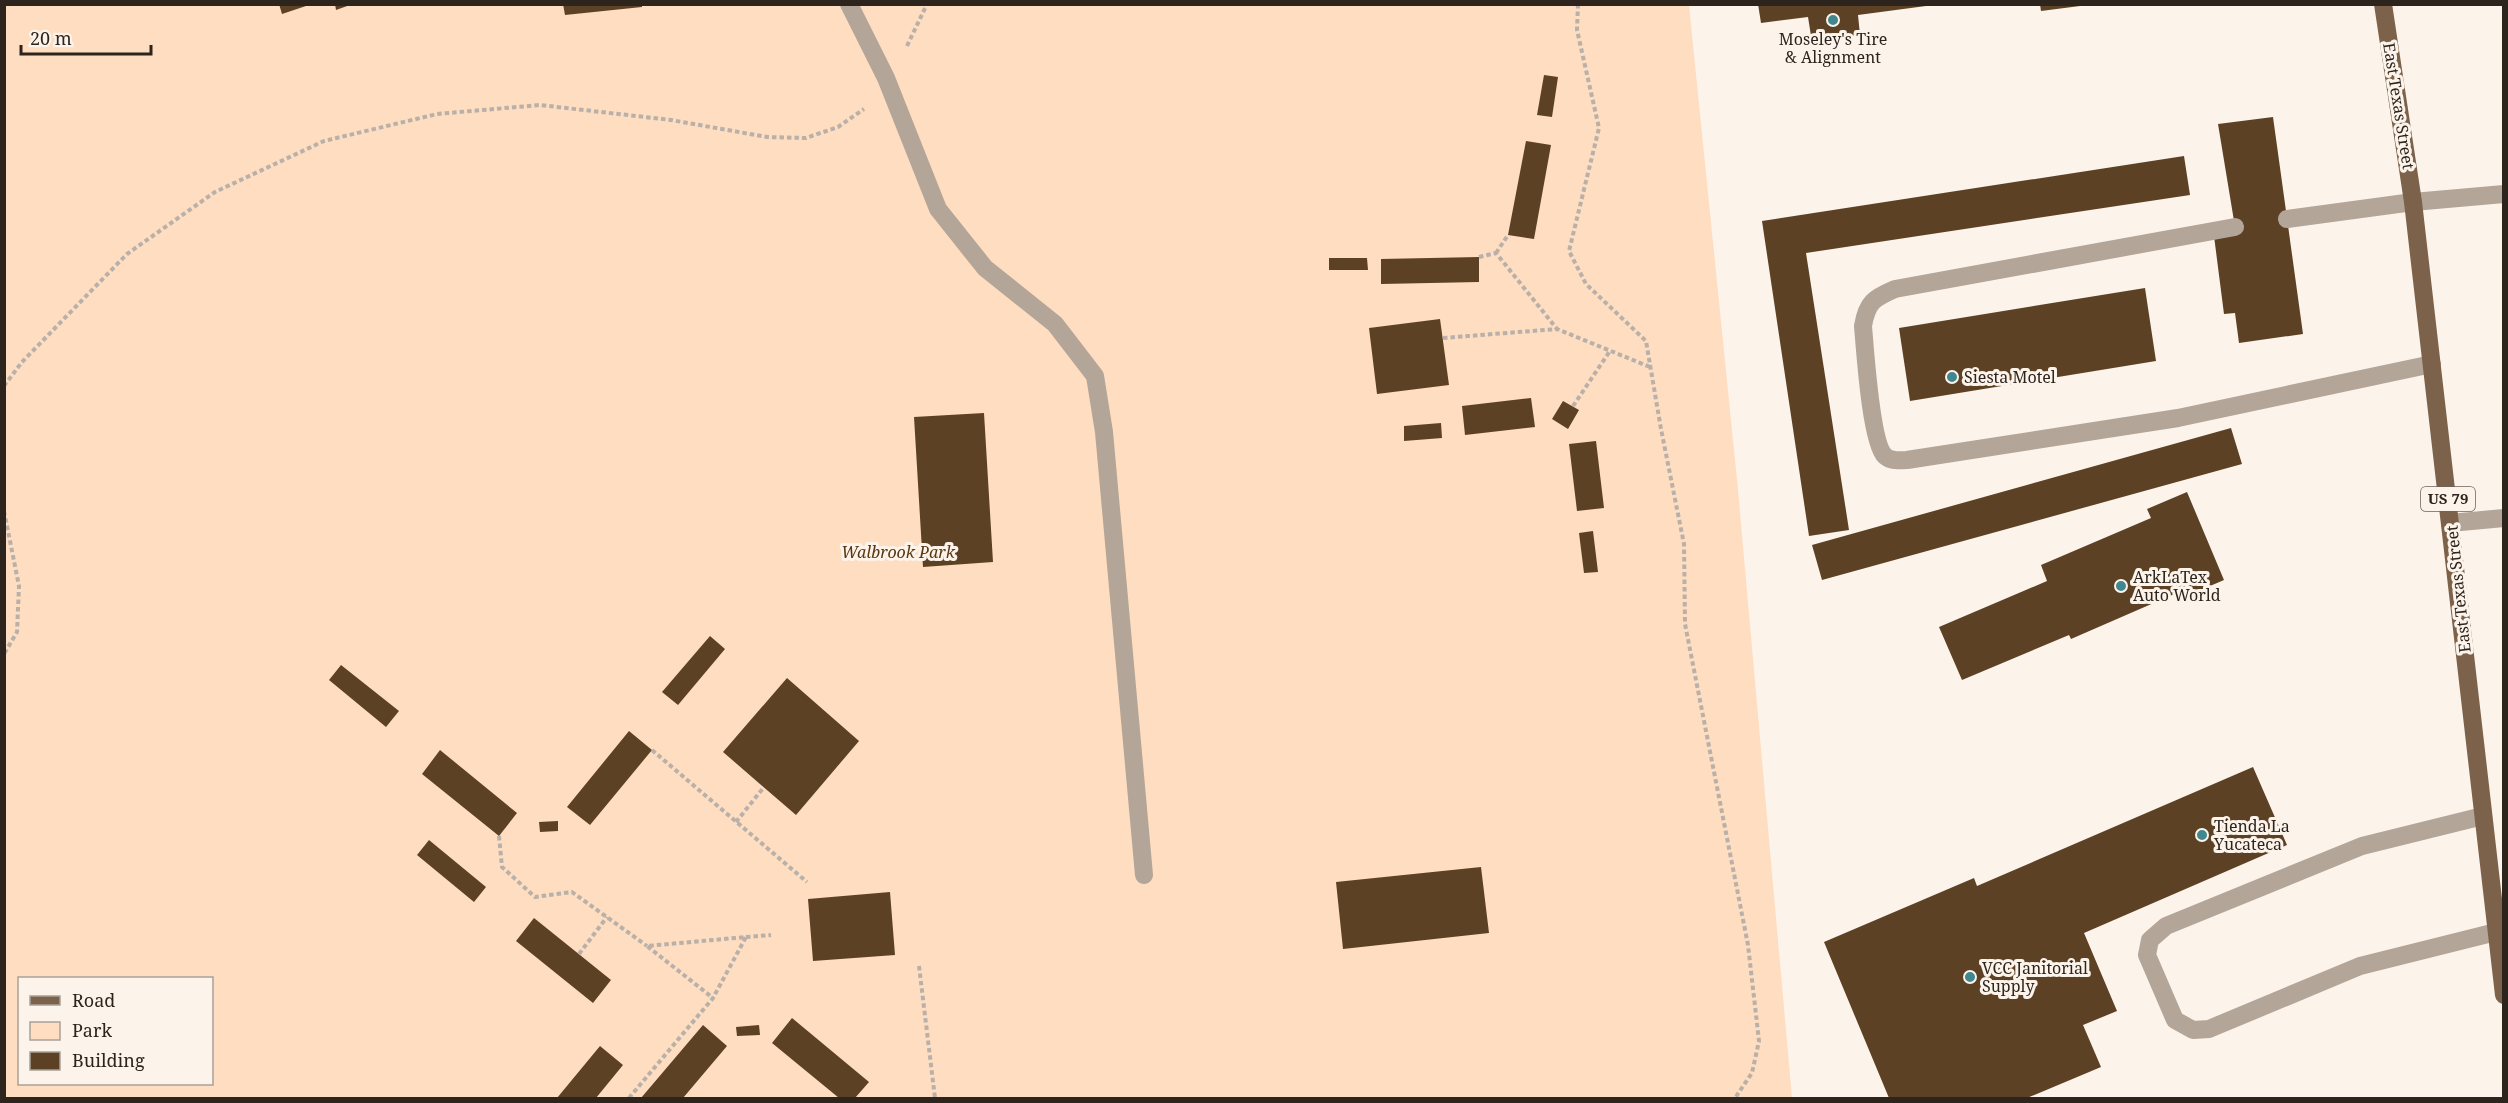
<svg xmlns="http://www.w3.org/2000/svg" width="2508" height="1103" font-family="'Noto Serif',serif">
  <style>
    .green { fill: #feddc0; fill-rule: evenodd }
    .building { fill: #5d4125 }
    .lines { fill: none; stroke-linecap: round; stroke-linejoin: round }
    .path { stroke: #b9b1a9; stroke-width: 4; stroke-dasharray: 4.5 3; stroke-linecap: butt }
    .lane { stroke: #b3a597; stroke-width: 18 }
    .street { stroke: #b3a597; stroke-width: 18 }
    .primary { stroke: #7c624a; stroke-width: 18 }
    .poi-dot { fill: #40878f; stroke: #fcf3eb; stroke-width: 2 }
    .labels { text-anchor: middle; stroke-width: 6; stroke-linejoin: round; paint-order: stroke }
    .shield { fill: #fcf3eb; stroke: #6b635b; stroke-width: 1.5 }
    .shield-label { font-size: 15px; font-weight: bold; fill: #2d251d }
    .poi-label { font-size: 16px; fill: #2d251d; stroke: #fcf3eb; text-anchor: start }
    .street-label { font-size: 16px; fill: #2d251d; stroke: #fcf3eb }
    .park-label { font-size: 16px; font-style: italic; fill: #593712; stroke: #fcf3eb }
  </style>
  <rect width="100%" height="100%" fill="#fcf3eb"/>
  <path class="green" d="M4 5H1689L1738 490 1792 1098H5ZM20 978H212V1084H20Z"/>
  <path class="building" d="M279 4H309V5L282 14Z
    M335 4H350V5L336 10Z
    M563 4H642V7L565 15Z
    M1758 4H1926V6L1858 15 1860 35 1812 42 1808 17 1761 23Z
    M2040 4H2080V6L2041 11Z
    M1544 75 1558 77 1552 117 1537 115Z
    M2273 117 2303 334 2239 343 2235 313 2224 314 2214 236 2235 227 2218 124Z
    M1526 141 1551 145 1534 239 1508 235Z
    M2184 156 2190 195 1806 253 1849 530 1809 536 1762 221Z
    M1479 257V282L1381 284V259Z
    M1329 258H1367L1368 270H1329Z
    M2145 288 2156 361 1910 401 1899 328Z
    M1440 319 1449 385 1377 394 1369 328Z
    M1531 398 1535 427 1465 435 1462 406Z
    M1563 401 1579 410 1568 429 1552 419Z
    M984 413 993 562 923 567 914 417Z
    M1441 423 1442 438 1404 441V426Z
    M2231 428 2242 464 1822 580 1812 545Z
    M1596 441 1604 508 1577 511 1569 444Z
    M2187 492 2224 580 2182 598 2179 592 2071 639 2069 635 1962 680 1939 627 2047 581 2041 565 2151 518 2147 509Z
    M1593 531 1598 572 1584 573 1579 533Z
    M710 636 725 649 678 705 662 692Z
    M341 665 399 711 386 727 329 680Z
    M787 678 859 741 796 815 723 752Z
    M629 731 652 750 590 825 567 807Z
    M440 750 517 813 499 836 422 774Z
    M2253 767 2287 845 2084 933 2117 1011 2083 1025 2101 1067 2027 1098H1889L1824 942 1974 878 1977 886Z
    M558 821V831L540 832 539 822Z
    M429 840 486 887 474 902 417 855Z
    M1481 867 1489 933 1343 949 1336 882Z
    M890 892 895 955 813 961 808 899Z
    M534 918 611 980 593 1003 516 941Z
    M792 1018 869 1082 855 1098H839L772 1043Z
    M703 1025 727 1046 683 1098H641Z
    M759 1025 760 1035 737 1036 736 1027Z
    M600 1046 623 1065 596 1098H557Z"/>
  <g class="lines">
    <path class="path" d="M1578 4 1577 30 1599 128 1569 251 1586 284 1646 341 1661 429 1684 544 1685 624 1748 945 1759 1041 1752 1073 1735 1098
      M907 46 927 4
      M1496 253 1508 235
      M1479 257 1496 253 1557 329
      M1443 338 1557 329 1650 367
      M4 386 22 362 127 254 215 192 324 141 437 114 540 105 671 120 767 137 806 138 838 127 864 109
      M1573 406 1610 351
      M4 511 19 586 17 632 4 654
      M652 750 807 882
      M736 822 764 787
      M499 836 502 867 535 897 572 892 647 946
      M746 937 771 935
      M579 954 607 917
      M919 966 935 1098
      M629 1098 713 998 746 937 647 946 713 998"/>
    <path class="lane" d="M849 4 886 78 938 209 985 268 1055 324 1095 376 1104 432 1144 875
      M2287 219 2413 202
      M2235 227 1895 289C1874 298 1867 302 1863 326 1865 349 1871 443 1885 456 1892 462 1899 460 1907 460L2178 418 2432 364
      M2450 523 2504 518
      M2483 816 2362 846 2166 926 2150 940 2147 955 2175 1020 2193 1030 2209 1029 2360 966 2504 930"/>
    <path class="street" d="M2413 202 2504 194"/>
    <path class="primary" d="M2383 4 2413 202 2504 995"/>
  </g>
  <g class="poi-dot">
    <circle cx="1833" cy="20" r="6"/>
    <circle cx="1952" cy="377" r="6"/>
    <circle cx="2121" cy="586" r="6"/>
    <circle cx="2202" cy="835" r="6"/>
    <circle cx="1970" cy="977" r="6"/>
  </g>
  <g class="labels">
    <rect class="shield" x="2421" y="487" width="54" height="24" rx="4.5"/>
    <g class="shield-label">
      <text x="2448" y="504">US 79</text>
    </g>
    <g class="poi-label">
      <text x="1833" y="45" text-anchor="middle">Moseley's Tire<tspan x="1833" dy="18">&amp; Alignment</tspan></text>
      <text x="1964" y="383">Siesta Motel</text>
      <text x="2133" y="583">ArkLaTex<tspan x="2133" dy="18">Auto World</tspan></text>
      <text x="2214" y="832">Tienda La<tspan x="2214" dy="18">Yucateca</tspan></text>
      <text x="1982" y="974">VCC Janitorial<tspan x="1982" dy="18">Supply</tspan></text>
    </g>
    <g class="street-label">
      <text transform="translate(2399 106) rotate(81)" y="6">East Texas Street</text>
      <text transform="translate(2458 589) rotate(-96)" y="6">East Texas Street</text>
    </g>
    <g class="park-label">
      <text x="898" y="558">Walbrook Park</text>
    </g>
  </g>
  <rect width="2508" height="1103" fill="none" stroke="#2d251d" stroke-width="12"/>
  <rect x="18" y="977" width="195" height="108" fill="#fcf3eb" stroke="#a9a199" stroke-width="1.5"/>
  <rect x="30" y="996" width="30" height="9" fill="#7c624a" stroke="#a9a199" stroke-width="1.5"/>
  <text x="72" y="1007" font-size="18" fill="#2d251d">Road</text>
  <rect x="30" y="1022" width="30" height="18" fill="#feddc0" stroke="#a9a199" stroke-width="1.5"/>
  <text x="72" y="1037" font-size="18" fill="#2d251d">Park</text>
  <rect x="30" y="1052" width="30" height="18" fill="#5d4125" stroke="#a9a199" stroke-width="1.5"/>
  <text x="72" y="1067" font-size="18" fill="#2d251d">Building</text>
  <path d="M21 45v9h130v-9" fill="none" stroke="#2d251d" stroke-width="3"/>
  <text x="30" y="45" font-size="18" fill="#2d251d" stroke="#fcf3eb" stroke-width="4.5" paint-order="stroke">20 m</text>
</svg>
